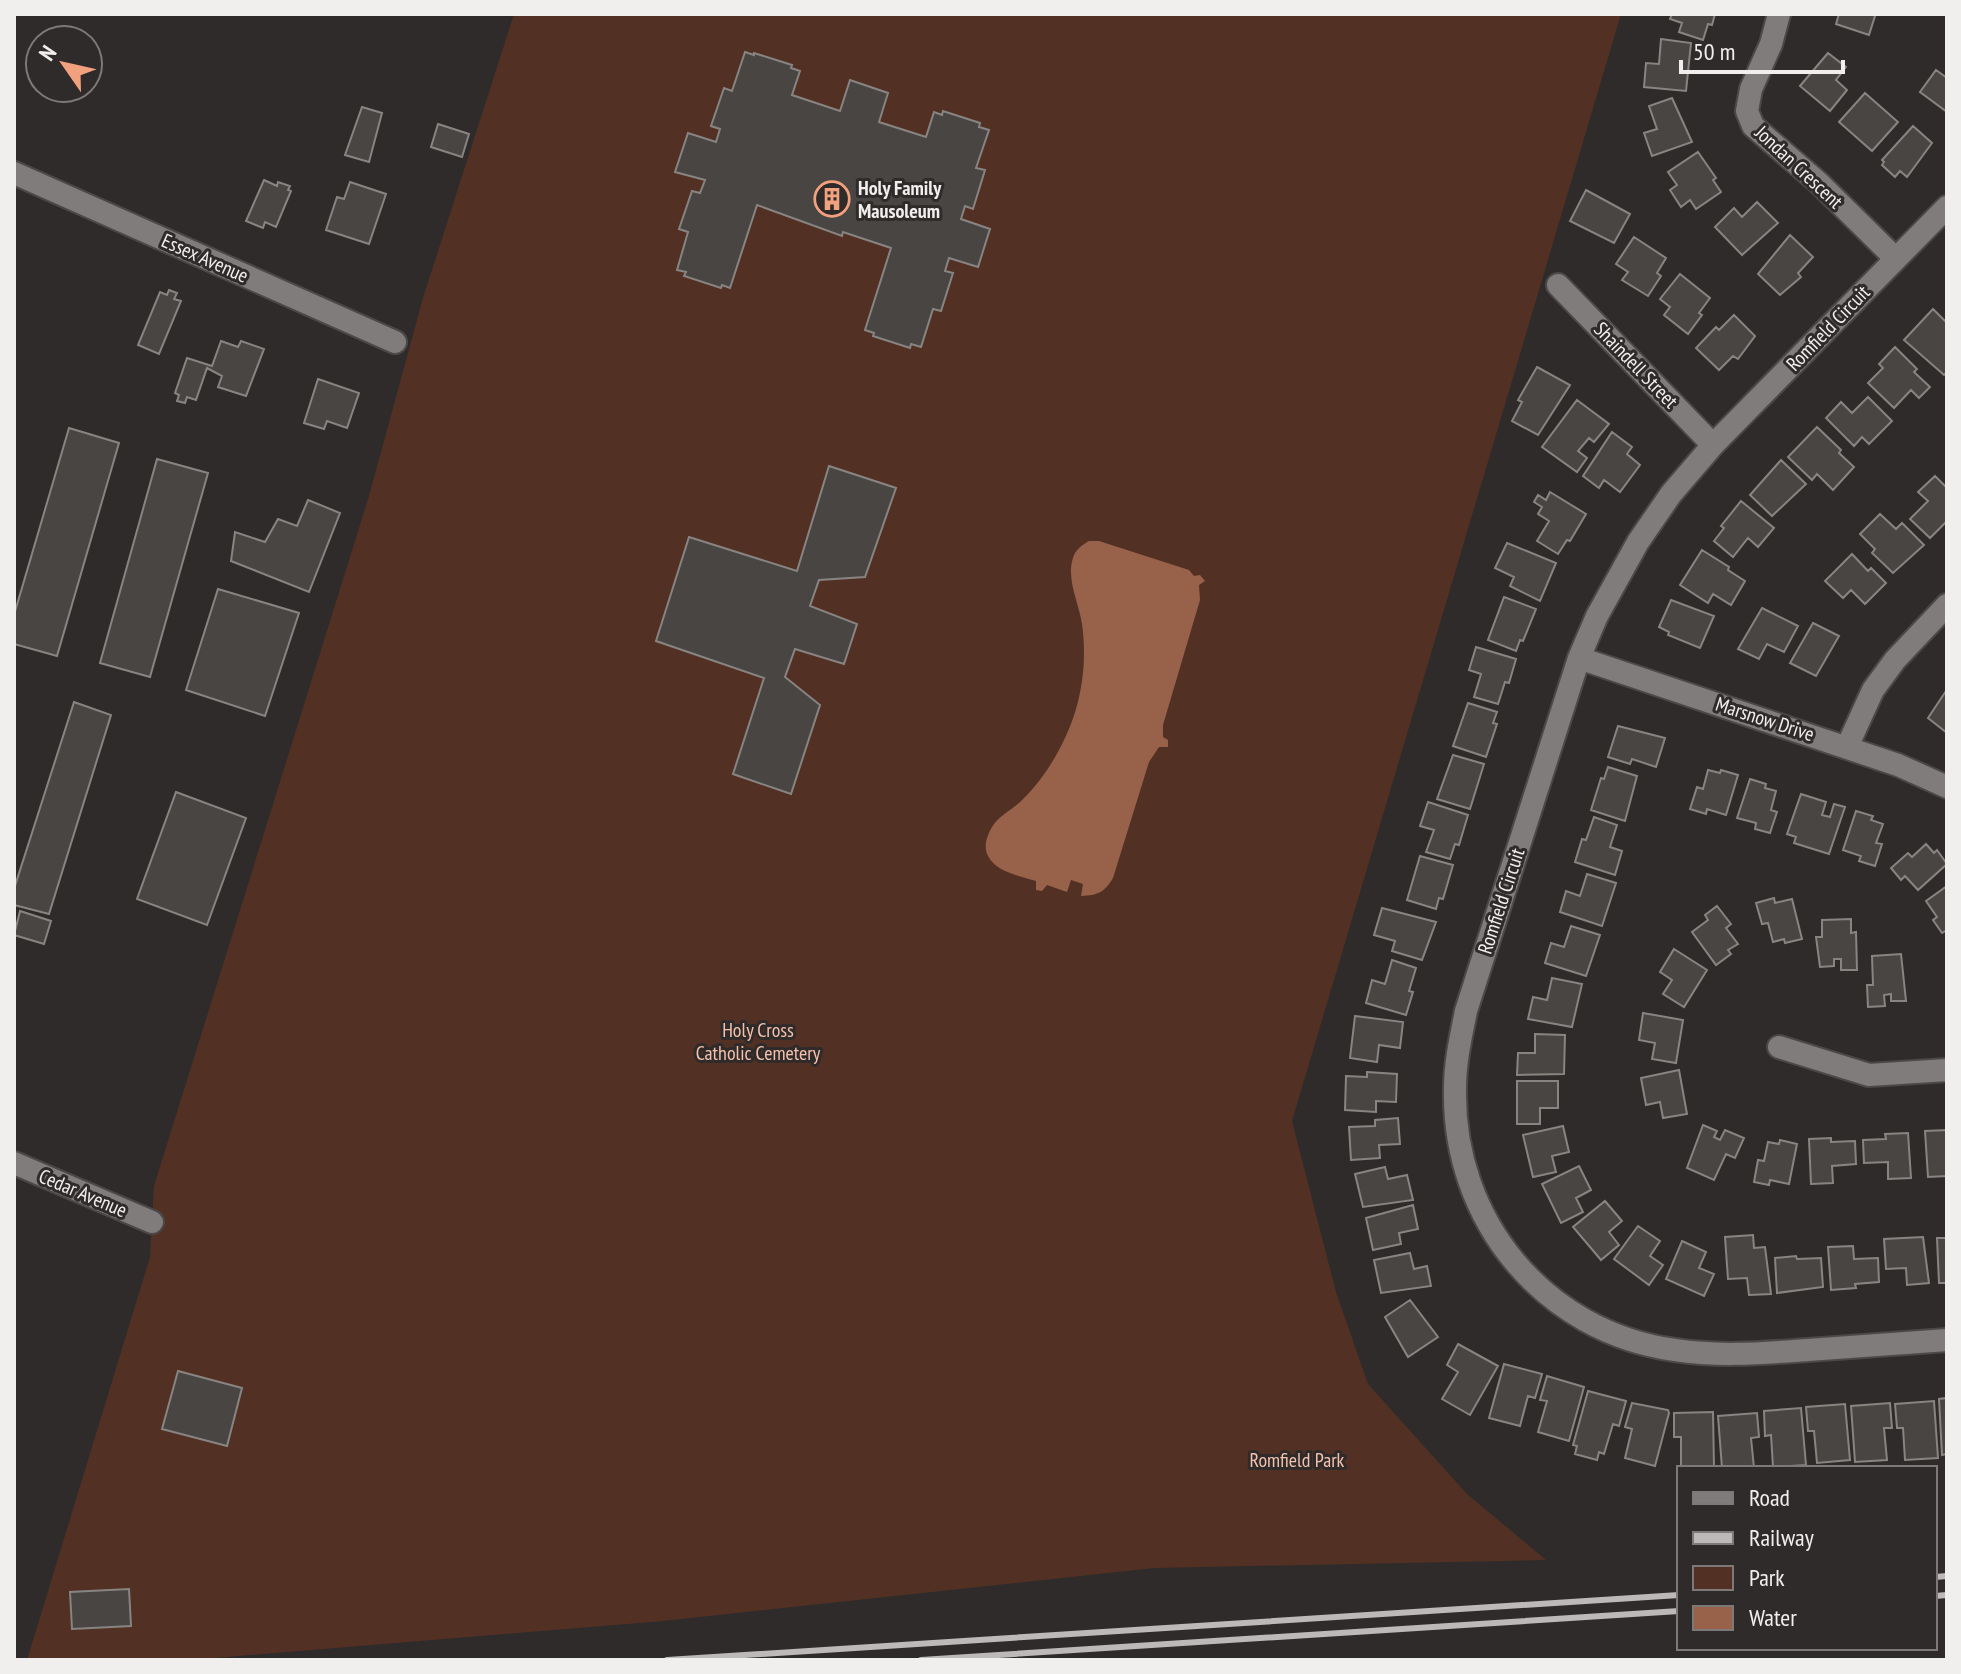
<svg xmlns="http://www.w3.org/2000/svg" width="1961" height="1674" font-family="'PT Sans Narrow',sans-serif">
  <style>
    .green { fill: #523124 }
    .water { fill: #986149 }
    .building { fill: #484543; stroke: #888482; stroke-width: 2 }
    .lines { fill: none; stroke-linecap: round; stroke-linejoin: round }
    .street-casing { stroke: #4b4948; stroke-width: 26 }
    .street { stroke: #807c7b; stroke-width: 22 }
    .rail { stroke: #bcb9b8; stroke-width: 6 }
    .labels { text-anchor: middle; stroke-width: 6; stroke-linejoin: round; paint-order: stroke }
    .street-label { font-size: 20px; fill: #f1efee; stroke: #2f2b2a }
    .poi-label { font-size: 20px; font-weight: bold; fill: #f1efee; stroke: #2f2b2a; text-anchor: start }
    .park-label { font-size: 20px; fill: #f5c1ac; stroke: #2f2b2a }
  </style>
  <rect width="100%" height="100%" fill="#2f2b2a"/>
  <path class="green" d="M514 14H1621L1292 1121 1336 1292 1368 1384 1467 1494 1546 1560 1154 1568 663 1621 190 1660H27L150 1257 154 1186 369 496 423 298Z"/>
  <path class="water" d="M1089 541H1099L1189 570 1194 576 1200 575 1205 581 1199 585 1200 600 1163 725V737L1168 740V747H1159L1149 762 1113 878C1104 893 1098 895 1081 896L1083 884 1071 880 1067 892 1047 885 1042 891 1036 890V881C1020 876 996 872 988 856 983 846 987 836 992 827 998 817 1010 811 1019 803 1045 779 1066 743 1076 709 1084 682 1086 652 1082 624 1079 603 1066 579 1073 558 1075 550 1082 545 1089 541Z"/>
  <path class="building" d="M1672 14H1715L1712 25 1708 24 1703 40 1679 32 1682 23 1670 19Z
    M1839 14H1874L1875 16 1869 35 1836 24Z
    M1661 39 1691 43 1686 91 1644 87 1646 63 1659 64Z
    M745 52 754 55V53L792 65 791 68 800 71 792 95 840 111 850 80 888 93 879 122 926 137 934 112 942 115 943 111 980 123 979 127 989 130 976 168 985 170 973 209 965 206 961 219 990 229 978 267 949 258 945 271 953 273 941 311 933 309 921 347 911 344 910 348 873 336 874 333 865 330 891 248 843 232 842 236 757 205 730 288 722 285 721 288 684 276 686 272 677 270 688 232 679 229 692 191 700 193 705 180 675 172 688 133 716 142 720 129 711 126 724 88 732 91Z
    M1828 53 1846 67 1836 80 1847 90 1830 111 1800 86Z
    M1936 70 1947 78V112L1920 92Z
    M1865 93 1898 122 1872 151 1839 122Z
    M1672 98 1692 142 1652 156 1644 133 1657 129 1649 106Z
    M362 107 382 113 369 162 345 155Z
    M438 124 469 134 462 157 431 147Z
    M1913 126 1932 143 1907 177 1900 171 1895 177 1882 165 1884 162 1882 160Z
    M1698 152 1716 178 1713 180 1721 192 1696 209 1690 200 1681 207 1670 190 1677 185 1668 172Z
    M264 180 277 186 278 182 290 186 288 190 291 191 276 227 265 222 263 228 246 221Z
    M350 182 386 194 369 244 326 230 337 197 344 199Z
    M1586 190 1630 214 1614 243 1570 221Z
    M1757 202 1778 223 1742 255 1715 227 1734 208 1742 217Z
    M1790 235 1813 257 1798 273 1801 277 1780 295 1758 274Z
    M1634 237 1666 258 1657 273 1661 276 1648 296 1622 280 1628 272 1616 264Z
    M1680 274 1710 298 1699 313 1702 315 1688 334 1664 315 1670 307 1660 299Z
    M169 290 177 293 174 299 181 301 159 354 138 345 160 292 167 295Z
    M1933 309 1947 323V372L1944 375 1904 340Z
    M1734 315 1755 336 1738 359 1733 356 1719 370 1696 348 1716 327 1719 330Z
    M221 341 238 347 241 341 264 349 246 396 218 387 222 376 207 368 196 400 187 397 185 403 177 401 179 395 175 393 187 358 212 366Z
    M1895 347 1917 369 1914 372 1930 387 1919 398 1911 390 1894 408 1868 383 1883 368 1879 364Z
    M1537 367 1570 385 1538 435 1512 421 1522 402 1518 400Z
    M318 379 359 393 347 428 327 421 324 429 304 423Z
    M1868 397 1892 421 1869 444 1862 437 1854 446 1826 418 1841 402 1852 413Z
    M1577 400 1609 424 1594 442 1589 438 1578 451 1587 458 1577 472 1542 447Z
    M1817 427 1841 450 1839 453 1854 467 1833 490 1817 474 1812 480 1788 457Z
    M69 428 119 443 57 656 14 644V615Z
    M1612 432 1632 447 1627 454 1640 465 1620 492 1604 480 1599 488 1583 476Z
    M157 459 208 473 150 677 100 663Z
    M1781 460 1806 484 1772 516 1750 495Z
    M829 466 896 488 865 577 819 580 810 606 857 624 844 664 795 649 785 677 820 705 791 794 733 774 764 678 656 641 689 537 797 571Z
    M1935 476 1947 488V521L1930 538 1910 519 1928 501 1918 492Z
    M1550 492 1586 514 1570 541 1567 540 1558 554 1537 541 1549 521 1538 514 1542 507 1534 502 1538 495 1546 500Z
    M308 500 340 513 309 592 231 561 235 532 265 542 278 519 297 526Z
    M1741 501 1774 528 1758 547 1748 538 1733 557 1714 541 1724 528 1721 526Z
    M1880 514 1896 529 1902 523 1924 545 1893 573 1872 553 1875 549 1860 534Z
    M1507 543 1556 563 1540 601 1510 586 1514 577 1495 568Z
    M1702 550 1729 567 1728 570 1745 581 1731 605 1713 594 1708 603 1680 585Z
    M1852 554 1868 571 1871 568 1886 583 1865 604 1851 590 1843 598 1825 581Z
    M218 589 299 613 265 716 186 690Z
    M1504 597 1536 609 1523 641 1520 640 1516 651 1488 640Z
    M1671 600 1714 616 1700 648 1668 635 1669 632 1659 627Z
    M1762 608 1798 626 1784 652 1767 644 1759 659 1738 649Z
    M1813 623 1839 636 1816 676 1790 663Z
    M1476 647 1516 659 1509 683 1505 682 1498 704 1474 697 1481 674 1469 670Z
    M1946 691 1947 692V733L1928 718Z
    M74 702 111 715 49 914 14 905V889Z
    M1468 703 1497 712 1493 723 1497 724 1486 757 1453 746Z
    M1618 726 1665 738 1656 767 1632 759 1630 764 1608 757Z
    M1453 755 1484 764 1470 809 1437 799Z
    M1608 767 1637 776 1625 821 1591 810 1601 778 1604 779Z
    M1708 770 1720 773 1721 770 1738 775 1726 815 1707 809 1706 814 1690 809 1697 787 1703 789Z
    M1750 779 1766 784 1765 788 1776 791 1771 810 1777 812 1770 833 1755 829 1756 823 1737 818Z
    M176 792 246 818 207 925 137 899Z
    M1801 794 1826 802 1822 815 1830 817 1834 804 1845 807 1829 854 1794 843 1796 837 1787 834Z
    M1428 802 1468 815 1459 845 1455 844 1450 859 1426 852 1434 830 1420 826Z
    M1856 811 1873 816 1871 820 1883 824 1876 843 1882 844 1875 866 1859 861 1861 856 1843 850Z
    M1594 817 1617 825 1610 847 1622 851 1615 875 1575 862 1582 839 1586 840Z
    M1926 844 1934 853 1937 850 1947 864 1918 890 1905 876 1901 880 1891 868 1908 853 1912 857Z
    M1420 856 1453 865 1443 899 1439 898 1436 909 1407 900Z
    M1587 874 1616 883 1602 926 1560 912 1566 891 1580 896Z
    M1947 886V930L1942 933 1933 920 1937 917 1926 901Z
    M1774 898 1775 903 1792 899 1802 939 1785 943 1784 939 1773 942 1768 923 1762 924 1756 903Z
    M1717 906 1731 924 1726 928 1738 944 1728 950 1731 954 1716 965 1692 932 1708 920 1705 915Z
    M1382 908 1436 922 1422 960 1392 951 1395 941 1374 935Z
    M20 911 51 921 44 944 14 935Z
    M1851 919V933L1856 932 1857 970H1841V959H1834V966L1820 967 1816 937H1822V920Z
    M1571 926 1600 935 1586 976 1545 963 1551 943 1564 947Z
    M1674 949 1707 970 1684 1007 1663 994 1672 980 1660 972Z
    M1901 954 1906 1001H1891V994L1884 995 1885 1006 1868 1007 1867 985H1873L1872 956Z
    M1392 960 1416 968 1409 991 1413 992 1406 1015 1366 1003 1372 980 1385 984Z
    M1552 978 1582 984 1572 1027 1528 1019 1533 997 1547 1000Z
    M1643 1013 1683 1020 1676 1063 1652 1059 1655 1043 1639 1040Z
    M1355 1016 1403 1022 1400 1048 1379 1045 1377 1062 1350 1058Z
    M1535 1034 1565 1035 1564 1074 1517 1075 1518 1053H1535Z
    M1679 1070 1687 1114 1663 1118 1660 1102 1646 1105 1641 1078Z
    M1367 1072 1397 1074 1396 1102 1376 1101V1112L1345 1110 1346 1076 1367 1077Z
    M1517 1081H1558V1108H1540V1124H1517Z
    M1398 1118 1400 1144 1379 1145 1380 1158 1351 1160 1349 1127 1375 1126V1120Z
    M1703 1125 1717 1131 1714 1137 1720 1140 1725 1130 1744 1138 1735 1158 1726 1154 1714 1180 1687 1168Z
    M1563 1126 1569 1152 1552 1156 1556 1172 1533 1177 1523 1135Z
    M1947 1130V1176L1928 1177 1925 1131Z
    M1908 1133 1911 1178 1888 1179V1162L1864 1163 1863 1140 1886 1139 1885 1134Z
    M1831 1138V1142L1855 1141 1856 1164 1832 1166 1833 1183 1811 1184 1809 1139Z
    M1780 1140 1797 1144 1789 1184 1770 1180 1769 1185 1754 1182 1758 1160 1764 1161 1768 1142 1779 1144Z
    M1579 1166 1591 1190 1576 1198 1583 1212 1561 1223 1542 1184Z
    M1385 1167 1388 1179 1407 1175 1413 1200 1363 1207 1355 1174Z
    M1605 1201 1622 1221 1609 1232 1619 1245 1601 1260 1573 1227Z
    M1413 1205 1418 1229 1399 1233 1401 1244 1373 1250 1366 1218Z
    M1638 1226 1660 1241 1650 1256 1663 1265 1649 1285 1614 1259Z
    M1753 1235 1754 1248 1765 1247 1771 1294 1749 1295 1747 1278 1728 1279 1725 1237Z
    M1923 1237 1929 1283 1907 1285 1906 1268 1886 1269 1884 1239Z
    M1937 1238H1947V1283H1939Z
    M1682 1241 1706 1252 1699 1268 1714 1274 1704 1296 1666 1279Z
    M1853 1246 1854 1259 1878 1258 1879 1282 1855 1284 1856 1288 1831 1290 1828 1247Z
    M1410 1253 1414 1269 1427 1266 1431 1286 1381 1293 1374 1260Z
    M1796 1256 1797 1259 1821 1258 1823 1287 1777 1293 1775 1258Z
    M1410 1300 1438 1337 1408 1357 1385 1317Z
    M1458 1344 1498 1366 1470 1415 1442 1399 1458 1372 1447 1365Z
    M1504 1364 1542 1374 1535 1398 1528 1396 1520 1426 1489 1418Z
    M178 1371 242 1388 227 1446 162 1429Z
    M1547 1376 1584 1387 1569 1441 1538 1432 1547 1401 1540 1400Z
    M1588 1391 1626 1401 1619 1426 1613 1424 1604 1454 1599 1452 1597 1460 1575 1454 1577 1446 1573 1445Z
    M1947 1398V1454L1942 1455 1939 1399Z
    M1934 1401 1938 1458 1905 1460 1903 1428H1897L1895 1404Z
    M1632 1403 1668 1410 1669 1413 1655 1466 1625 1458 1632 1429 1625 1427Z
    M1890 1403 1892 1428H1884L1887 1460 1855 1462 1851 1406Z
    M1845 1404 1850 1460 1817 1463 1814 1431H1808L1806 1407Z
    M1801 1408 1806 1465 1773 1467 1771 1435 1765 1436 1764 1411Z
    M1713 1412 1714 1468H1681V1437H1674V1413Z
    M1757 1413 1759 1437 1751 1438 1754 1468H1722L1718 1416Z
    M129 1589 131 1626 72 1629 70 1592Z"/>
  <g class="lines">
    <defs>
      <path id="street" d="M1779 14 1771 44 1751 89 1747 111 1753 126 1819 183 1896 259
        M14 173 395 342
        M1947 207 1713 445 1671 494 1638 542 1597 616 1579 658 1466 1011C1461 1036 1455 1062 1455 1088 1452 1220 1544 1332 1675 1350 1720 1357 1764 1353 1808 1350 1854 1347 1901 1343 1947 1340
        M1558 285 1713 445
        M1579 658 1898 765 1947 787
        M1847 747 1873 690 1895 660 1947 605
        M1779 1047 1869 1075 1947 1070
        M14 1163 152 1222"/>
    </defs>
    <use href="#street" class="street-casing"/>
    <use href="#street" class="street"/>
    <path class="rail" d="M1935 1577 1947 1576
      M1935 1596 1947 1595
      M667 1660 1679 1595
      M921 1660 1679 1611"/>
  </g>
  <defs>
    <symbol id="building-ring" viewBox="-11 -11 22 22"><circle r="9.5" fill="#2f2b2a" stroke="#f2a17e" stroke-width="1.5"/><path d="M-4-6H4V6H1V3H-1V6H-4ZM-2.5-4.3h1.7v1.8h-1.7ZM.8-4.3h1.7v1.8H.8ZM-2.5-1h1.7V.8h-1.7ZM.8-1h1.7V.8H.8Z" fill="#f2a17e"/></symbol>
  </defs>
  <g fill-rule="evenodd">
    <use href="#building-ring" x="812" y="179" width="40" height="40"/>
  </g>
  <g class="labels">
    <g class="street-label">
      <text transform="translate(1799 167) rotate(43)" y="7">Jondan Crescent</text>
      <text transform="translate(205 258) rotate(24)" y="7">Essex Avenue</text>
      <text transform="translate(1828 328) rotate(-46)" y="7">Romfield Circuit</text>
      <text transform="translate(1636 365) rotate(46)" y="7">Shaindell Street</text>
      <text transform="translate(1765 719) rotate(18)" y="7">Marsnow Drive</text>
      <text transform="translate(1501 901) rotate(-72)" y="7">Romfield Circuit</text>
      <text transform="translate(83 1193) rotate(23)" y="7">Cedar Avenue</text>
    </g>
    <g class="poi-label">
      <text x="858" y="195">Holy Family<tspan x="858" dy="23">Mausoleum</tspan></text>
    </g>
    <g class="park-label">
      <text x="758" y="1037">Holy Cross<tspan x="758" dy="23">Catholic Cemetery</tspan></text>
      <text x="1297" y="1467">Romfield Park</text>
    </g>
  </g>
  <rect width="1961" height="1674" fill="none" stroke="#f1efee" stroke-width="32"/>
  <rect x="1677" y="1466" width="260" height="184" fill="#2f2b2a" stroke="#7d7978" stroke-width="2"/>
  <rect x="1693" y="1492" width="40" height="12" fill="#807c7b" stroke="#7d7978" stroke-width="2"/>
  <text x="1749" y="1506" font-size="24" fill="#f1efee">Road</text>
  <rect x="1693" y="1532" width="40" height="12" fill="#bcb9b8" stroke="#7d7978" stroke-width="2"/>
  <text x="1749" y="1546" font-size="24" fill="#f1efee">Railway</text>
  <rect x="1693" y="1566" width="40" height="24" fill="#523124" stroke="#7d7978" stroke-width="2"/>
  <text x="1749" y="1586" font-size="24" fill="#f1efee">Park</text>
  <rect x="1693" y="1606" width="40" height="24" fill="#986149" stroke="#7d7978" stroke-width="2"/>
  <text x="1749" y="1626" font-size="24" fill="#f1efee">Water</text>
  <g transform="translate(64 64) rotate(304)"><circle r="38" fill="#2f2b2a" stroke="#7d7978" stroke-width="2"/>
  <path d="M0-6L14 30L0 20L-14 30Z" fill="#f2a17e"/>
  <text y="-12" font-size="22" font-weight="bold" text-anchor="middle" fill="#f1efee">N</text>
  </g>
  <path d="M1681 60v12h162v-12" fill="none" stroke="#f1efee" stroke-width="4"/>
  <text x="1693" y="60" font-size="24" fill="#f1efee" stroke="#2f2b2a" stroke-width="6" paint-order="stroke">50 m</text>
</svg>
